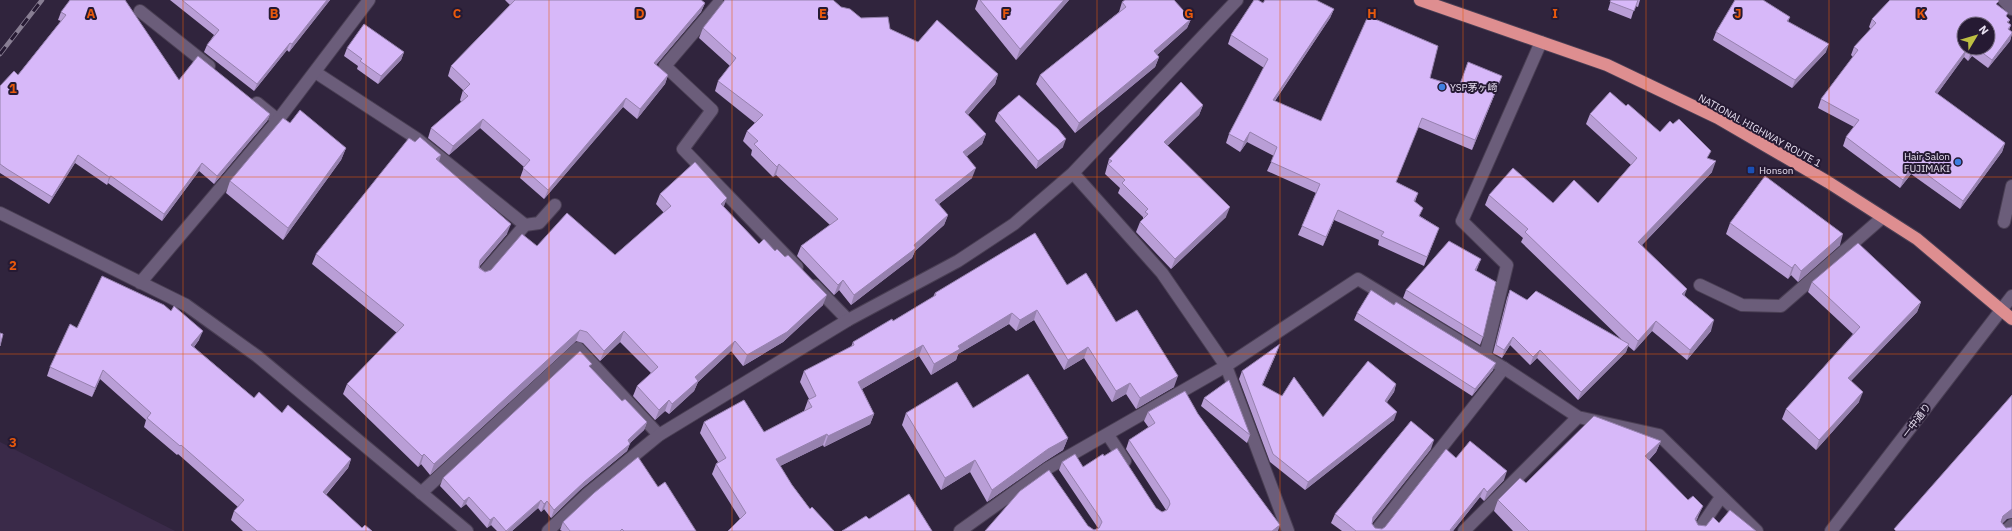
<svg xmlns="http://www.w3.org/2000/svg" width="2012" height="531" font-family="'IBM Plex Sans','Noto Sans JP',sans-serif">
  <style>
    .built { fill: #3a2a49 }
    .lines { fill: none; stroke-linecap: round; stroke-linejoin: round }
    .lane-casing { stroke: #4a3f54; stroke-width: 14 }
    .street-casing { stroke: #4a3f54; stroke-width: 14 }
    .secondary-casing { stroke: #4a3f54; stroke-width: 14 }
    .highway-casing { stroke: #4a3f54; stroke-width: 14 }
    .lane { stroke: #6b5d7a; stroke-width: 12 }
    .street { stroke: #6b5d7a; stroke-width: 12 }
    .secondary { stroke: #6b5d7a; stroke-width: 12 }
    .highway { stroke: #de8e90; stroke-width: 12 }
    .rail-casing { stroke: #887e93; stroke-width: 4.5 }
    .rail { stroke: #261a33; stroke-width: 3; stroke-dasharray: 9; stroke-linecap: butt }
    .wall { fill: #b99ed6; fill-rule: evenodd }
    .shaded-wall { fill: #9681ae }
    .building { fill: #d7b8f9; stroke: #9681ae }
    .grid { fill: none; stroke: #e8590c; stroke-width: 1; stroke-opacity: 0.55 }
    .shop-dot { fill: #3f7fe0; stroke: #261a33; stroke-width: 1.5 }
    .transit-dot { fill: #1a4fb4; stroke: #261a33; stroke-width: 1.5 }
    .labels { text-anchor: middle; stroke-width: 4; stroke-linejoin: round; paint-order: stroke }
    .poi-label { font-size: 10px; fill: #e8e0f1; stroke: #261a33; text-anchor: start }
    .street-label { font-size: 10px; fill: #e8e0f1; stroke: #261a33 }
    .grid-label { font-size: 13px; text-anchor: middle; font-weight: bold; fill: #e8590c; stroke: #261a33; stroke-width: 4; stroke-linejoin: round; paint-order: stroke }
  </style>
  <rect width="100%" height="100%" fill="#30243d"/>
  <path class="built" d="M0 442 175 531H0Z"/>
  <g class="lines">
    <defs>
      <path id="lane" d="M718 4 665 66 712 110 683 149 797 267
        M140 11 209 66
        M315 72 416 138 525 225
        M257 103 278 120
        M2004 222 2012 186
        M482 275 525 225 539 223 555 205
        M1700 285 1742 305 1781 306 1883 217
        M815 286 848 320
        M421 493 578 348 659 435
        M1376 531 1504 368 1578 417 1659 435 1757 531
        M1464 531 1578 417
        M1698 531 1721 497"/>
      <path id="street" d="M2004 0 2012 9
        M1073 173 1162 273 1226 366 1288 531
        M0 213 186 305 257 356 467 531
        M140 283 278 120 369 0
        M1485 356 1507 265 1462 221 1541 42
        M1108 435 1125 461
        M548 531 586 495 659 435 848 320 958 261 1014 224 1073 173 1237 0
        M960 531 1048 468 1226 366 1358 279 1504 368
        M2005 531 2012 525"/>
      <path id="secondary" d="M1831 531 2012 296"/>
      <path id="highway" d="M1420 0 1607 65 1718 118 1828 182 1917 239 2012 319"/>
    </defs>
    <use href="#lane" class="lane-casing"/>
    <use href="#street" class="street-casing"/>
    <use href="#secondary" class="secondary-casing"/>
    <use href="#highway" class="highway-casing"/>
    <use href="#lane" class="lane"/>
    <use href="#street" class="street"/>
    <use href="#secondary" class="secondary"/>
    <use href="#highway" class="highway"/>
    <defs>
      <path id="rail" d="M0 54 42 0"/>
    </defs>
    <use href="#rail" class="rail-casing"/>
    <use href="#rail" class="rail"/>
  </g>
  <path class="wall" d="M170 0H330L289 52 287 50 254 91 204 52 207 45 214 35Z
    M505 0H701L705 3 701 12 656 65 668 75 665 84 637 119 623 107 544 199 520 178 524 167 480 128 449 155 428 138 431 128 461 102 460 100 463 90 448 76 451 66 510 5Z
    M724 0H833L841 7 861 18 890 29 918 42 998 74 995 84 968 115 986 134 982 144 967 156 972 178 939 204 948 215 944 225 915 251 912 258 851 305 839 290 834 295 797 256 801 246 830 225 776 175 773 177 751 155 752 150 743 141 747 131 755 123 715 91 718 81 730 66 699 38 703 28 724 2Z
    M978 0H1069L1016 60 975 9Z
    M1611 0H1640L1638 7 1635 6 1631 19 1608 10Z
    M1122 2 1191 19 1187 28 1157 55 1159 57 1155 67 1075 133 1036 84 1040 75 1119 12Z
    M1263 3 1334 9 1330 18 1275 101 1321 121 1430 78 1459 87 1498 86 1472 150 1418 127 1396 182 1418 193 1415 202 1420 216 1439 228 1424 266 1378 245 1379 240 1334 220 1323 246 1298 235 1302 226 1316 193 1267 171 1274 156 1247 142 1240 152 1226 143 1229 134 1264 68 1228 44 1231 35Z
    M1997 5 2007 17 2010 20 2008 23 2011 25 2009 30 2012 32V34L2010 41 1988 68 1972 56 1968 61 1964 57 1937 94 2005 143 2002 152 1960 209 1911 174 1900 188 1843 146 1846 137 1854 127 1818 108 1821 99 1853 57 1851 55 1854 47 1871 29 1869 27 1872 19ZM1988 24V48H1964Z
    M61 12 179 80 270 114 267 121 214 184 199 171 162 221 108 183 107 185 75 163 49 204 0 173V86L18 75 61 21 58 20Z
    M1790 17 1788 22 1826 52 1792 88 1713 40 1716 32Z
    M347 48 404 52 401 60 378 84 357 69 358 66 344 56Z
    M1203 105 1199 115 1167 146 1226 217 1171 269 1136 232 1140 222 1143 219V217L1118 193 1120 188 1105 174 1109 159Z
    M1626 106 1660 132 1708 158 1712 172 1642 245 1685 296 1711 331 1687 360 1652 331 1634 351 1628 346 1626 352 1578 400 1537 358 1530 365 1510 345 1502 358 1493 353 1507 298 1510 290 1527 300 1624 342 1521 242 1523 238 1485 205 1489 195 1553 203H1598L1631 165 1586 124 1590 114Z
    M998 113 1063 147 1036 169 995 121Z
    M290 123 346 148 341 160 283 240 226 193 230 181Z
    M439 162 507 234 479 267 485 272 491 270 537 246 615 255 664 213 656 204 660 194 724 207 759 244 823 305 783 342 743 366 731 351 698 382 694 391 669 414 665 411 655 420 633 396 637 386 651 373 620 342 600 361 583 343 576 341 430 475 421 464 418 467 343 394 347 384 397 333 312 264 316 254Z
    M1730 223 1840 245 1798 282 1791 275 1788 279 1726 234Z
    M1478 267 1476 271 1483 337 1480 345 1403 298 1406 290Z
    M1812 282 1921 302 1917 312 1851 381 1859 402 1816 450 1782 419 1786 409 1853 334 1808 292Z
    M1067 285 1116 322 1174 387 1136 409 1126 394 1112 402 1084 358 1064 370 1034 320 1016 331 1009 324 958 354 956 360 931 375 919 356 862 389 874 414 870 424 824 447 823 445 780 466 792 485 810 509 740 519 712 474 716 464 718 462 700 433 704 422 764 432 804 411 808 400 809 399 800 382 804 371 851 347 853 342 893 321 933 297 935 293Z
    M1357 313 1493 370 1472 396 1354 320Z
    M77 328 199 340 194 347 254 398 282 413 351 459 348 468 326 495 362 528 372 531H243L231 520 234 511 238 507 178 454 177 455 144 427 146 420 100 379 92 397 47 376 50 367Z
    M1277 352 1262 386 1323 417 1396 384 1394 392 1387 402 1394 420 1305 490 1270 462 1239 379 1242 371Z
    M591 368 622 401 647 422 644 430 630 443 627 451 581 489 551 518 544 509 541 512 538 508 512 531H497L491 525 487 528 466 504 461 508 440 486 443 478Z
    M1204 398 1250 435 1247 443 1201 406Z
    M973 408 1068 438 1063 450 1044 462 987 502 970 472 941 490 902 425 906 413Z
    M1148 412 1198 414 1278 531H985L1088 526 1094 530 1098 528 1059 470 1062 462 1083 467 1104 456 1156 508 1162 512 1166 510 1126 449 1129 440 1149 428 1144 421Z
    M1661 441 1656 452 1649 460 1698 517 1696 521 1698 525 1706 526 1719 523 1756 531H1513L1494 511 1498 500 1526 483Z
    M1431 449 1372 523V524L1375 528 1382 529 1385 527 1456 458 1504 480 1484 501 1480 497 1453 531H1342L1331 523 1335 514Z
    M563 522 696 531H562L560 530Z"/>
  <path class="shaded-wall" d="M327 0H330L289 52 292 44Z
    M1064 0H1069L1016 60 1020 49Z
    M705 3 701 12 650 72 654 63Z
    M1334 9 1330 18 1269 109 1273 100Z
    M1191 19 1187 28 1150 61 1154 51Z
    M2012 33 2010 41 1988 68 1992 60Z
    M290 43 287 50 254 91 257 84Z
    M1829 44 1826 52 1792 88 1795 80Z
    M1975 48 1972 56 1968 61 1971 52Z
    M1967 49 1964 57 1932 101 1935 92Z
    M404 52 401 60 378 84 381 76Z
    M1159 57 1155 67 1075 133 1079 123Z
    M998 74 995 84 961 122 965 112Z
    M668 75 665 84 637 119 640 109Z
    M1502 76 1498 86 1472 150 1475 140Z
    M626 98 623 107 544 199 548 190Z
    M1203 105 1199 115 1160 153 1164 142Z
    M270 114 267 121 214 184 217 176Z
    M483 119 480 128 449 155 453 146Z
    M1250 132 1247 142 1240 152 1244 142Z
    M986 134 982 144 960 162 963 152Z
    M1066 139 1063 147 1036 169 1038 161Z
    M2005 143 2002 152 1960 209 1963 201Z
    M346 148 341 160 283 240 288 228Z
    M78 155 75 163 49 204 52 197Z
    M441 155 438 165 436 159Z
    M1716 161 1712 172 1635 252 1638 242Z
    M202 163 199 171 162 221 164 214Z
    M779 164 776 175 773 177 777 167Z
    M1914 165 1911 174 1900 188 1903 180Z
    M976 168 972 178 931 210 935 200Z
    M111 176 108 183 107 185 109 177Z
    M727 198 723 209 721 204Z
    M1230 207 1226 217 1171 269 1175 259Z
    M1338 210 1334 220 1323 246 1326 237Z
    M948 215 944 225 915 251 912 258 851 305 854 295Z
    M511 224 507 234 476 270 480 260Z
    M1843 234 1840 245 1798 282 1801 271Z
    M1481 259 1478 267 1472 278 1475 270Z
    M1795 264 1791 275 1788 279 1792 268Z
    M843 280 839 290 834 295 838 285Z
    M1687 289 1683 299 1682 294Z
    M827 295 823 305 783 342 743 366 747 355Z
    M1921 302 1917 312 1844 388 1848 378Z
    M1037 310 1034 320 1016 331 1020 320Z
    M1012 313 1009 324 958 354 956 360 931 375 934 364 958 346Z
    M1714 320 1711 331 1687 360 1690 350Z
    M1656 321 1652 331 1634 351 1638 341Z
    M580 330 576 341 430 475 434 464Z
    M203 331 199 340 188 354 191 345Z
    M624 331 620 342 600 361 604 351Z
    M1513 337 1510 345 1502 358 1504 350Z
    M735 341 731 351 698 382 694 391 669 414 672 404 695 377Z
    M1280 344 1277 352 1259 393 1262 385Z
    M1629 344 1626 352 1578 400 1581 392Z
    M923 345 919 356 855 393 858 382Z
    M1088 347 1084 358 1064 370 1068 360Z
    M1540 350 1537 358 1530 365 1533 357Z
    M1496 363 1493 370 1472 396 1475 389Z
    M103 370 100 379 92 397 95 388Z
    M1178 376 1174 387 1136 409 1140 398Z
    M1130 383 1126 394 1112 402 1116 391Z
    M1396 384 1394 392 1382 409 1385 401Z
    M1863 392 1859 402 1816 450 1819 440Z
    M669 400 665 411 655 420 659 410Z
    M1397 412 1394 420 1305 490 1308 482Z
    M874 414 870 424 824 447 828 436Z
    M647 422 644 430 625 448 628 440Z
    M827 434 823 445 772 470 776 459Z
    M1068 438 1063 450 1044 462 987 502 992 490 1048 449Z
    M1434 440 1431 449 1370 526 1373 517Z
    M1661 441 1656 452 1641 468 1645 456Z
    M630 444 627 451 581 489 551 518 554 510 584 482Z
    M424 454 421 464 418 467 422 456Z
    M351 459 348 468 320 501 323 492Z
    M975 460 970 472 941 490 945 478Z
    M1507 471 1504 480 1484 501 1487 492Z
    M1484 488 1480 497 1453 531H1450Z
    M469 497 466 504 461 508 464 501Z
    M541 500 538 508 512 531H507Z
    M547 501 544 509 541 512 544 504Z
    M1703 506 1698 517 1691 530 1695 519Z
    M2011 509H2012V518L2007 519 2000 526 2003 516Z
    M494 517 491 525 487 528 490 520Z
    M1280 525 1278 531H1272Z"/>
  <path class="building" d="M70 0H125L179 80 198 56 270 114 217 176 202 163 164 214 111 176 109 177 78 155 52 197 7 169 0 164V86L14 71 18 75 66 15 61 12Z
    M182 0H327L292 44 290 43 257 84 207 45 219 30Z
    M515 0H701L705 3 654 63 668 75 640 109 626 98 548 190 523 168 530 160 483 119 453 146 431 128 468 96 463 91 470 84 451 66Z
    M725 0H833L841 7 850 9 861 18 888 17 890 29 918 42 937 20 998 74 965 112 986 134 963 152 976 168 935 200 948 215 914 245 916 248 854 295 843 280 838 285 801 246 838 219 779 164 777 167 754 144 758 141 747 131 763 115 718 81 736 58 703 28Z
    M980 0H1064L1020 49Z
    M1125 0H1174L1191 19 1154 51 1159 57 1079 123 1040 75 1126 7 1122 2Z
    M1254 0H1258L1263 3 1265 0H1316L1334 9 1273 100 1321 121 1368 16 1438 46 1430 78 1459 87 1468 62 1502 76 1475 140 1422 118 1396 182 1418 193 1414 201 1423 208 1419 216 1439 228 1427 257 1381 236 1384 232 1338 210 1326 237 1302 226 1320 184 1271 162 1277 147 1250 132 1244 142 1229 134 1268 59 1231 35Z
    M1611 0H1638L1634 11 1610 2Z
    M1735 0H1763L1790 17 1787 21 1829 44 1795 80 1716 32Z
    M1890 0H1998L1999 1 1996 4 2008 13 2006 16 2010 20 2007 22 2011 25 2008 29 2012 32V33L1992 60 1976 48H1988V24H1964V48H1975L1971 52 1967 49 1935 92 2005 143 1963 201 1914 165 1903 180 1846 137 1859 120 1821 99 1858 50 1854 47 1876 23 1872 19Z
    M364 24 404 52 381 76 360 61 362 59 347 48Z
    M1181 82 1203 105 1164 142 1230 207 1175 259 1140 222 1148 214 1145 212 1148 209 1122 183 1125 180 1108 164 1112 161 1109 159Z
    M1610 92 1626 106 1628 104 1660 132 1670 121 1673 124 1679 119 1711 151 1707 158 1716 161 1638 242 1687 289 1682 294 1714 320 1690 350 1656 321 1638 341 1525 232 1528 229 1489 195 1513 168 1553 203 1574 180 1598 203 1637 158 1590 114Z
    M1019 95 1058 129 1066 139 1038 161 998 113Z
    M300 110 346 148 288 228 230 181 283 118 290 123Z
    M420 137 441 155 436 159 511 224 480 260 479 268 485 272 491 270 522 234 537 246 567 213 615 255 671 206 660 194 695 162 727 198 721 204 759 244 764 239 775 251 777 249 785 257 788 255 827 295 787 332 747 355 735 341 695 377 698 381 672 404 669 400 659 410 637 386 658 367 624 331 604 351 587 332 580 330 434 464 424 454 422 456 347 384 404 325 316 254 409 138 415 142Z
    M1765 176 1843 234 1801 271 1795 264 1792 268 1730 223Z
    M1035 233 1067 285 1086 273 1116 322 1137 310 1178 376 1140 398 1130 383 1116 391 1088 347 1068 360 1037 310 1020 320 1012 313 958 346 960 349 934 364 923 345 858 382 874 414 828 436 827 434 776 459 792 485 810 509 812 507 834 531H728L746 513 716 464 726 458 704 422 744 400 764 432 812 407 808 400 816 396 804 371 854 345 853 342 892 319 893 321 936 295 935 293Z
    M1449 241 1481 259 1475 270 1496 282 1483 337 1406 290Z
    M1858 243 1921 302 1848 378 1863 392 1819 440 1786 409 1860 327 1812 282Z
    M102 276 164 305 171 311 174 306 203 331 191 345 254 398 259 392 282 413 288 405 351 459 323 492 362 528 365 525 372 531H257L234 511 244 500 181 445 180 446 147 418 151 413 103 370 95 388 50 367 70 324 77 328Z
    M1371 290 1394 305 1396 302 1496 363 1475 389 1357 313Z
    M1510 290 1527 300 1536 291 1629 344 1581 392 1540 350 1533 357 1513 337 1504 350 1496 345Z
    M0 333 3 334 0 346Z
    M1280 344 1262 385 1282 396 1294 377 1323 417 1368 361 1396 384 1385 401 1397 412 1308 482 1273 454 1242 371Z
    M580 351 592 364 589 366 622 401 625 399 647 422 628 440 630 444 584 482 554 510 547 501 544 504 541 500 506 531 494 517 490 520 469 497 464 501 443 478Z
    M1028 374 1068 438 1048 449 992 490 975 460 945 478 906 413 957 382 973 408Z
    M1229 380 1250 435 1204 398Z
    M1185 391 1198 414 1280 525 1272 531H985L1020 491 1049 470 1088 526 1094 530 1099 528 1102 522 1100 518 1062 462 1075 454 1083 467 1103 454 1104 456 1117 448 1156 508 1162 512 1167 510 1170 504 1169 500 1129 440 1155 423 1148 412Z
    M2012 395V509L2003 516 2001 522 2006 528 2012 527V531H1896L1894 529Z
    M1594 416 1661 441 1645 456 1688 500 1693 496 1703 506 1695 519 1698 525 1706 526 1713 517 1719 523 1730 510 1756 531H1529L1498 500 1520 478 1526 483Z
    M1411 421 1434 440 1373 517 1372 524 1375 528 1382 529 1385 527 1446 449 1456 458 1470 441 1507 471 1487 492 1484 488 1450 530 1451 531H1356L1335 514Z
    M638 457 658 487 665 482 696 531H624L622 529 620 531H570L563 522 594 493Z
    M909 494 932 531H842L866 516 869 519Z"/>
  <path class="grid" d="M183 0V531M366 0V531M549 0V531M732 0V531M915 0V531M1097 0V531M1280 0V531M1463 0V531M1646 0V531M1829 0V531M0 177H2012M0 354H2012"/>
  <g class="shop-dot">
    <circle cx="1442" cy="87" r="4"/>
    <circle cx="1958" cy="162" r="4"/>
  </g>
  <rect class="transit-dot" x="1747" y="166" width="8" height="8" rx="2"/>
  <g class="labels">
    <g class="poi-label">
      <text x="1450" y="91">YSP茅ヶ崎</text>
      <text x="1950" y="160" text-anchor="end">Hair Salon<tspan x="1950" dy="12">FUJIMAKI</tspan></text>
      <text x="1759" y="174">Honson</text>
    </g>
    <g class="street-label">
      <text transform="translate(1760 130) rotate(29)" y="4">NATIONAL HIGHWAY ROUTE 1</text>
      <text transform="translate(1916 420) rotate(-53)" y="4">一中通り</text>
    </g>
  </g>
  <g class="grid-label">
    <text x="91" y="18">A</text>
    <text x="274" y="18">B</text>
    <text x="457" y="18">C</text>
    <text x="640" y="18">D</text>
    <text x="823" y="18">E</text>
    <text x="1006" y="18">F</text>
    <text x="1189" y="18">G</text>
    <text x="1372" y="18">H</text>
    <text x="1555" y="18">I</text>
    <text x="1738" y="18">J</text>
    <text x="1921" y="18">K</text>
    <text x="13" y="93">1</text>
    <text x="13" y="270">2</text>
    <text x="13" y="447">3</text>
  </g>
  <g transform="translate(1976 36) rotate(52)"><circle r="19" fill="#261a33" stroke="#74697f"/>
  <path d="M0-3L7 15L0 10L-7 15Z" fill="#bebf42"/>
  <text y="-6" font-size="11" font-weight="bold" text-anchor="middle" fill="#e8e0f1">N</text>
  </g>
</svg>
